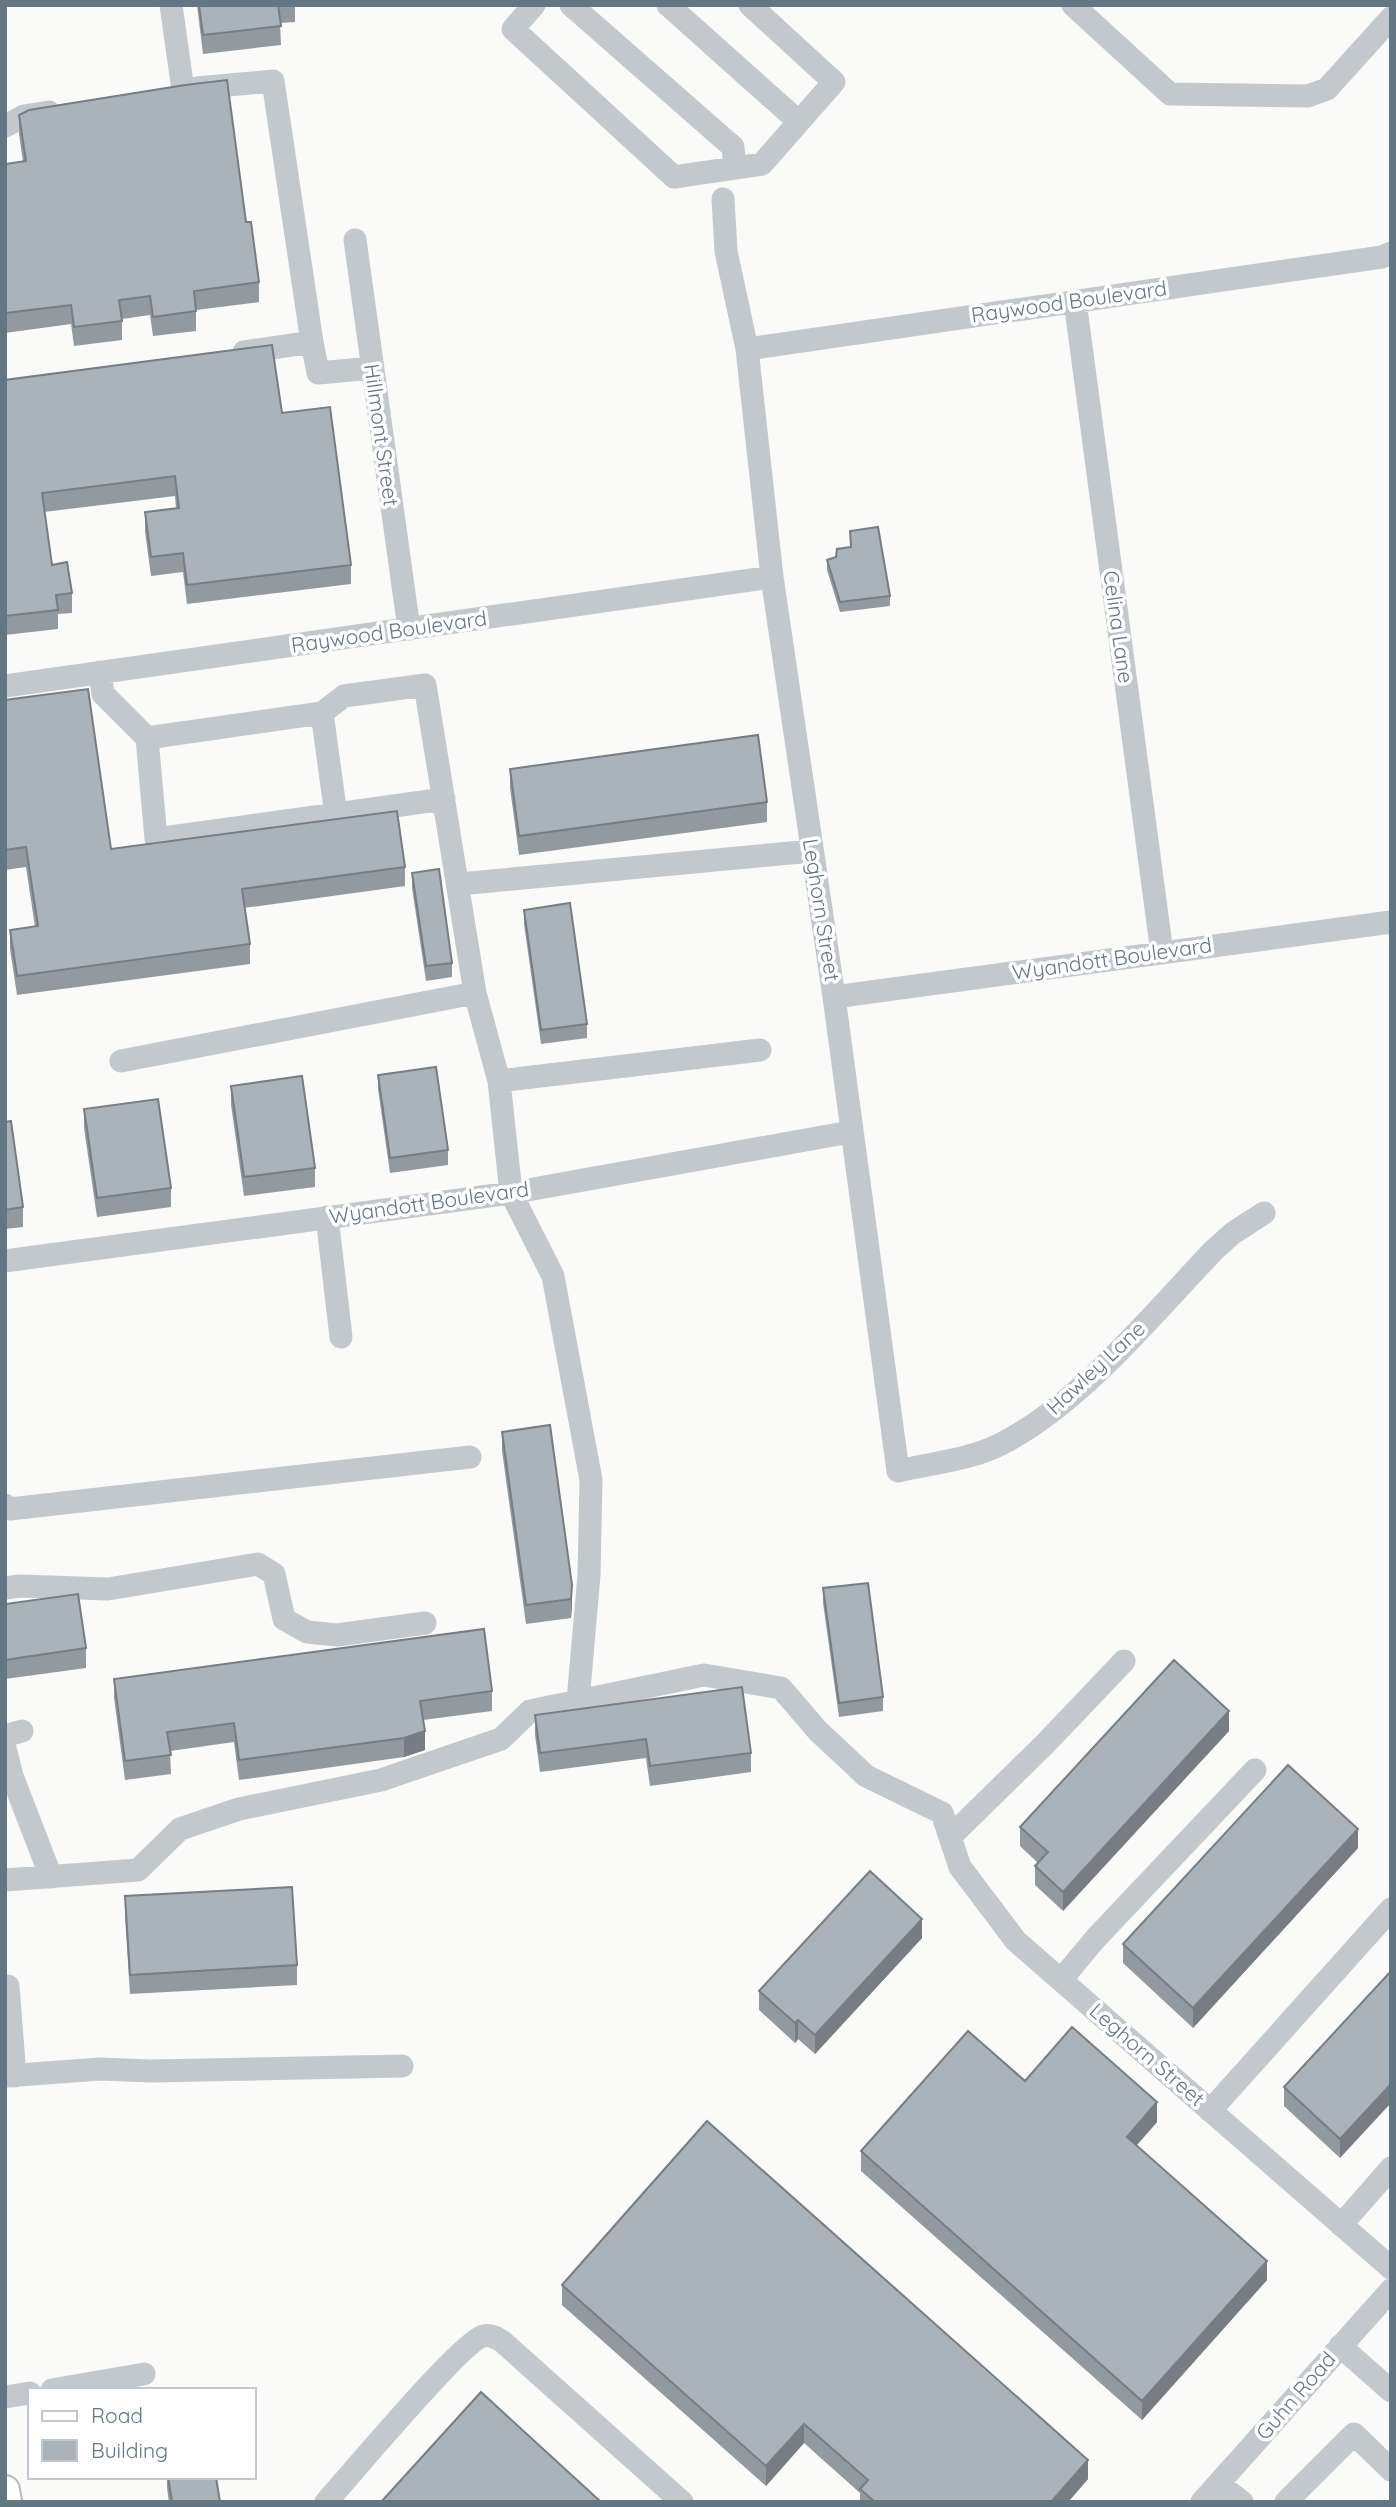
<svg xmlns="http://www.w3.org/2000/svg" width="1396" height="2507" font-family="Quicksand,sans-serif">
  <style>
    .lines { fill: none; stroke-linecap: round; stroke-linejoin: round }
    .major-casing { stroke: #b5babe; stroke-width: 32 }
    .minor { stroke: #c3c8cc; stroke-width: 23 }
    .major { stroke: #fff; stroke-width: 28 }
    .wall { fill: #929a9f }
    .shaded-wall { fill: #777d82 }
    .building { fill: #aab3b9; stroke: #777d82; stroke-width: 2 }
    .labels { text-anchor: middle; stroke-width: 7; stroke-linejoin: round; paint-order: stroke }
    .street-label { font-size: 21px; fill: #657683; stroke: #fff }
  </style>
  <rect width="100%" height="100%" fill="#fafaf8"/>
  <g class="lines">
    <defs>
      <path id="major" d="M5 2490 7 2502"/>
    </defs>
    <use href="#major" class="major-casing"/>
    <path class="minor" d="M171 5 183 90
      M534 5 513 29 674 177 762 164 834 82 750 5
      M571 5 733 147 735 168
      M668 5 799 122
      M1073 5 1170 94 1308 96 1327 89 1391 18
      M197 88 273 81 312 342
      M5 126 24 116 49 112
      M723 199 726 251 747 349 772 577 834 997 898 1471C932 1463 970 1460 1001 1444 1080 1404 1152 1315 1213 1251L1233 1233 1264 1213
      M355 240 409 629
      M1075 301 1162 953
      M747 349 1382 257 1391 253
      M244 352 312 342 318 373 372 368
      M100 672 103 694 147 738
      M5 686 772 577
      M322 713 336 815
      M444 799 156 839 147 738 322 713 344 696 425 685 475 993 499 1081 511 1193 553 1276 591 1480 589 1575 578 1701
      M459 884 812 851
      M834 997 1391 922
      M121 1061 475 993
      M499 1081 760 1050
      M327 1217 341 1337
      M5 1261 511 1193 850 1132
      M5 1505 10 1509 470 1457
      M5 1588 20 1586 108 1589 258 1564 274 1574 284 1619 307 1632 337 1635 425 1623
      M5 1736 22 1731
      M5 1748 12 1776 51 1877
      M951 1836 1045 1744 1124 1661
      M5 1880 138 1870 180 1829 239 1809 381 1780 501 1739 530 1711 704 1675 781 1688 818 1731 866 1776 942 1813 960 1867 1016 1941 1391 2268
      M1061 1980 1096 1938 1255 1770
      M8 1986 15 2076
      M5 2076 100 2069 151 2071 402 2066
      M1210 2111 1391 1909
      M1341 2225 1391 2168
      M1340 2346 1391 2391
      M52 2390 144 2374
      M5 2397 30 2393
      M1219 2484 1242 2502
      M326 2502C350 2476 461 2342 483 2336 491 2334 497 2338 503 2342L682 2502
      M1202 2502 1391 2290
      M1286 2502 1354 2434 1391 2470"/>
    <use href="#major" class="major"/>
  </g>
  <path class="wall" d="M197 5H295V22L280 23 281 45 203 54Z
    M19 115 246 222 259 282V302L196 310V331L153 336 150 315 122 319V340L74 346 71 324 5 333V164L23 162 19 134Z
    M5 380 282 413 351 565V584L187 604 183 572 151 576 145 532V512L176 508 175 496 44 512 52 565 72 593V613L58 614V629L5 635Z
    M850 531 890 596V606L840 612 827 570V560L836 557 850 548Z
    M5 700 111 849 405 867V886L244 908 250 944V964L17 995 10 949V930L35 927 26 867 5 870Z
    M510 769 767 802V822L519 855 510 788Z
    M412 873 452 963V977L426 981 412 888Z
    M524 910 587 1024V1038L541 1044 524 924Z
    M378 1075 448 1150V1165L390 1173 378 1089Z
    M231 1086 315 1168V1187L244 1196 231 1105Z
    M84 1109 171 1188V1207L97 1217 84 1128Z
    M5 1122 23 1207V1227L5 1229Z
    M550 1425 572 1605 571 1618 526 1624 502 1451V1432Z
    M823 1588 883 1697V1711L839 1717 823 1603Z
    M5 1604 86 1648V1668L5 1679Z
    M114 1679 492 1691V1711L423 1720 425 1750 404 1757 239 1780 234 1742 170 1751 171 1774 125 1780 114 1698Z
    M535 1715 751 1753V1772L650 1786 646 1758 540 1772 535 1735Z
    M1229 1731 1063 1911 1035 1885V1866L1038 1863 1020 1846V1827Z
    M1358 1848 1193 2028 1123 1963V1944Z
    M125 1896 297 1965V1985L130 1994 125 1916Z
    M922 1938 815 2054 798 2039 795 2043 759 2010V1991Z
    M1391 1971 1340 2158 1284 2106V2087Z
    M1025 2081 1157 2122 1137 2145 1267 2280 1142 2420 861 2171V2151Z
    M562 2285 1088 2479 1068 2502H860V2493L804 2443 766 2486 562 2305Z
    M167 2477H216L220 2502H169L167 2488Z"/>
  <path class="shaded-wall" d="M572 1585V1605L571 1618V1599Z
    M1229 1711V1731L1063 1911V1892Z
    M425 1731V1750L404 1757V1738Z
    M1358 1829V1848L1193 2028V2008Z
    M922 1919V1938L815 2054V2035Z
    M798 2020V2039L795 2043V2023Z
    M1391 2084V2103L1340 2158V2139Z
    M1157 2102V2122L1127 2156V2137Z
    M1267 2261V2280L1142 2420V2401Z
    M804 2424V2443L766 2486V2466Z
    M1088 2460V2479L1068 2502H1051Z"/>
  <path class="building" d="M199 5H278L281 26 203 35Z
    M227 80 246 222H251L259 282 194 291 196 311 153 317 150 296 119 300 122 321 74 327 71 305 5 313V164L26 161 19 115 29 110 185 85Z
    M272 345 282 413 330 407 351 565 187 585 183 553 151 557 145 512 179 508 175 476 42 493 52 565 67 562 72 593 56 595 58 610 5 616V380Z
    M878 527 890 596 840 602 827 560 836 557 837 549 851 547 850 531Z
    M88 689 111 849 397 811 405 867 242 889 250 944 17 976 10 930 38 926 26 847 5 850V700Z
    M758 735 767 802 519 836 510 769Z
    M439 869 452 963 426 966 412 873Z
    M570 903 587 1024 541 1030 524 910Z
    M436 1067 448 1150 390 1158 378 1075Z
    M302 1076 315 1168 244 1177 231 1086Z
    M158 1099 171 1188 97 1198 84 1109Z
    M11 1121 23 1207 5 1210V1122Z
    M550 1425 572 1585 571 1599 526 1605 502 1432Z
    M868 1583 883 1697 839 1703 823 1588Z
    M78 1594 86 1648 5 1660V1604Z
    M484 1629 492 1691 420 1701 425 1731 404 1738 239 1760 234 1723 167 1732 171 1755 125 1761 114 1679Z
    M1174 1660 1229 1711 1063 1892 1035 1866 1048 1852 1020 1827Z
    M742 1687 751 1753 650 1766 646 1739 540 1753 535 1715Z
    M1288 1765 1358 1829 1193 2008 1123 1944Z
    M870 1871 922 1919 815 2035 798 2020 795 2023 759 1991Z
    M292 1887 297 1965 130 1975 125 1896Z
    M1391 1971V2084L1340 2139 1284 2087Z
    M1072 2027 1157 2102 1127 2137 1267 2261 1142 2401 861 2151 968 2031 1025 2081Z
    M707 2121 1088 2460 1051 2502H875L860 2489 868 2480 804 2424 766 2466 562 2285Z
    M481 2392 601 2502H381Z
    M168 2477H216L220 2502H172Z"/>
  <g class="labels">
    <g class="street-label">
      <text transform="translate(1069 302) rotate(-8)" y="7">Raywood Boulevard</text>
      <text transform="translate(381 435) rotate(82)" y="7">Hillmont Street</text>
      <text transform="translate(1118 627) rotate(82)" y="7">Celina Lane</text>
      <text transform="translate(389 632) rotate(-8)" y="7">Raywood Boulevard</text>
      <text transform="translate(821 910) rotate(81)" y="7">Leghorn Street</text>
      <text transform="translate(1112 959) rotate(-8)" y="7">Wyandott Boulevard</text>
      <text transform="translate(429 1203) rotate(-8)" y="7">Wyandott Boulevard</text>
      <text transform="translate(1096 1368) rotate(-43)" y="7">Hawley Lane</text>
      <text transform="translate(1147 2055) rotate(41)" y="7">Leghorn Street</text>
      <text transform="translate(1296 2396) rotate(-49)" y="7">Guhn Road</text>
    </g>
  </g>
  <rect width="1396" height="2507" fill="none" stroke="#657683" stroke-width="14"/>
  <rect x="28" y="2388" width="228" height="91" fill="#ffffff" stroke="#c1c8cd" stroke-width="2"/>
  <rect x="42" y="2411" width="35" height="10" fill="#ffffff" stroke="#c1c8cd" stroke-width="2"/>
  <text x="91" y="2423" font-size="21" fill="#657683">Road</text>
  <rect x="42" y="2440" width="35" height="21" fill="#aab3b9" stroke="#c1c8cd" stroke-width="2"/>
  <text x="91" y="2458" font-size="21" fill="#657683">Building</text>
</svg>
